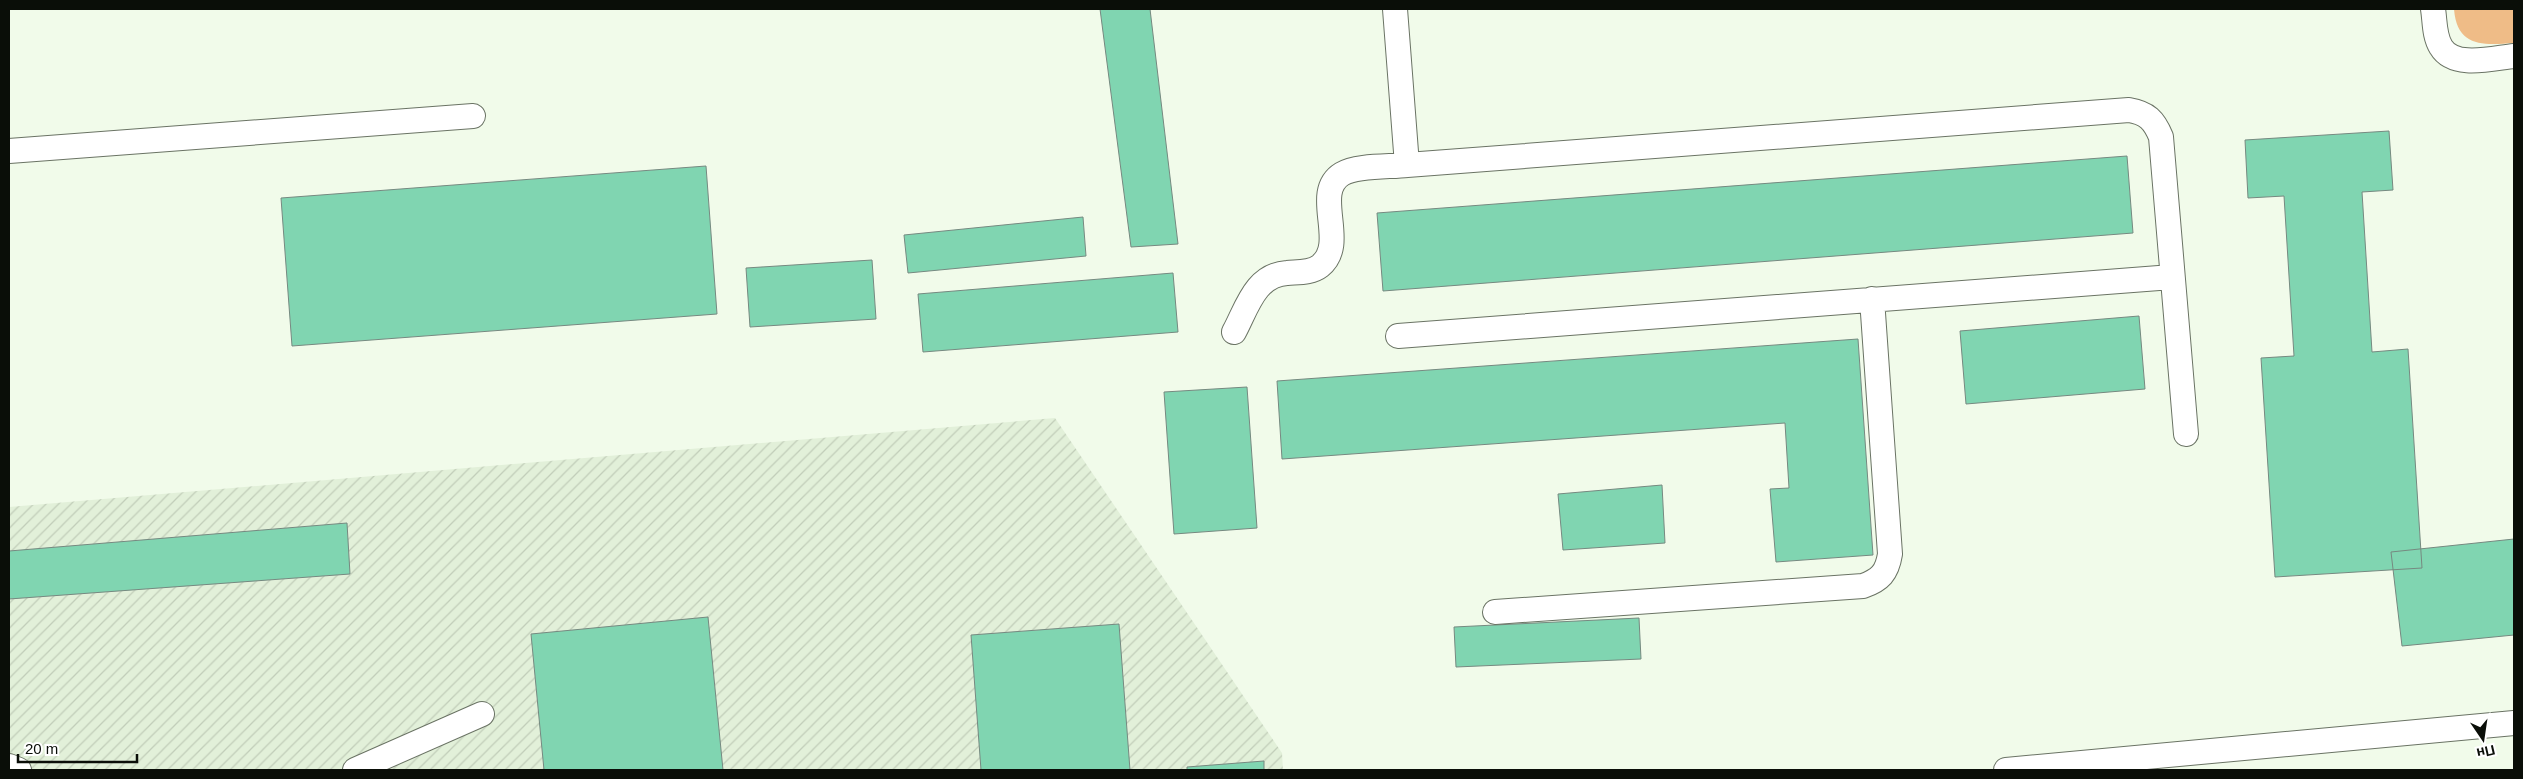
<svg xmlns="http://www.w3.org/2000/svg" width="2523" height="779" font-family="Helvetica,sans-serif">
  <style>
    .industrial { fill: url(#industrial-furrows) }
    .green { fill: #efbc87 }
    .building { fill: #80d5b1; stroke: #768980 }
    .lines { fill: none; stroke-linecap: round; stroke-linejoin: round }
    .service-casing { stroke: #6a7364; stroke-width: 26 }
    .service { stroke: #fff; stroke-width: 24 }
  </style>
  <defs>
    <pattern id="industrial-furrows" width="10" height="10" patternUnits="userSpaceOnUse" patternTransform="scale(1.25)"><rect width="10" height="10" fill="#e2f0d9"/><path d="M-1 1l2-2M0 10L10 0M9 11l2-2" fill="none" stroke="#c1cdb9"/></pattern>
  </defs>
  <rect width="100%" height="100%" fill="#f1fbea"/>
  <path class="industrial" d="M1055 418 1282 753 1283 770H9V507Z"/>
  <path class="green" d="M2454 9H2514V43C2484 45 2457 48 2454 9Z"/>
  <path class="building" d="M1100 9H1150L1178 244 1131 247Z
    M2389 131 2393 190 2362 192 2372 352 2408 349 2422 568 2275 577 2261 358 2294 356 2284 196 2248 198 2245 140Z
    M2127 156 2133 233 1383 291 1377 213Z
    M706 166 717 314 292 346 281 198Z
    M1083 217 1086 256 908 273 904 235Z
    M872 260 876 319 750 327 746 268Z
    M1173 273 1178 332 923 352 918 294Z
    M2139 316 2145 389 1966 404 1960 331Z
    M1858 339 1873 555 1776 562 1770 489 1789 488 1785 423 1282 459 1277 381Z
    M1247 387 1257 528 1174 534 1164 392Z
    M1662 485 1665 543 1563 550 1558 494Z
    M347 523 350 574 9 599V551Z
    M2514 539V635L2402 646 2391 552Z
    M708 617 723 770H544L531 634Z
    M1639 618 1641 659 1456 667 1454 627Z
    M1119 624 1130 770H981L971 635Z
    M1264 761V770H1187V767Z"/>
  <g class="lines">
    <defs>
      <path id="service" d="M1395 9 1407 165 2129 110C2147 113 2154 120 2161 137L2186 434
        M2433 9C2435 21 2434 36 2441 47 2454 69 2493 58 2514 56
        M9 151 473 116
        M1234 332C1247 308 1255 275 1287 273 1298 272 1311 273 1320 266 1349 243 1311 193 1342 174 1357 165 1390 167 1407 165
        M1398 336 2172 277
        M1495 612 1863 586C1880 580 1887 573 1890 554L1872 299
        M9 766 19 770
        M355 770 482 714
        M2006 770 2514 723"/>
    </defs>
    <use href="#service" class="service-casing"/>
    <use href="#service" class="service"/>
  </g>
  <rect width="2523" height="779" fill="none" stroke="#0a0e08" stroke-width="20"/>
  <g transform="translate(2483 739) rotate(167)" stroke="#ffffff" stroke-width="4" paint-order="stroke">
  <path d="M0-4L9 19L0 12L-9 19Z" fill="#0a0e08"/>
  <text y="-8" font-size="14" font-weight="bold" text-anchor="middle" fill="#0a0e08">Пн</text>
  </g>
  <path d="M18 754v8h119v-8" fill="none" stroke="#0a0e08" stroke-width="2.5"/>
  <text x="25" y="754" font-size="15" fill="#0a0e08" stroke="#ffffff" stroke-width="4" paint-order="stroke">20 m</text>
</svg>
